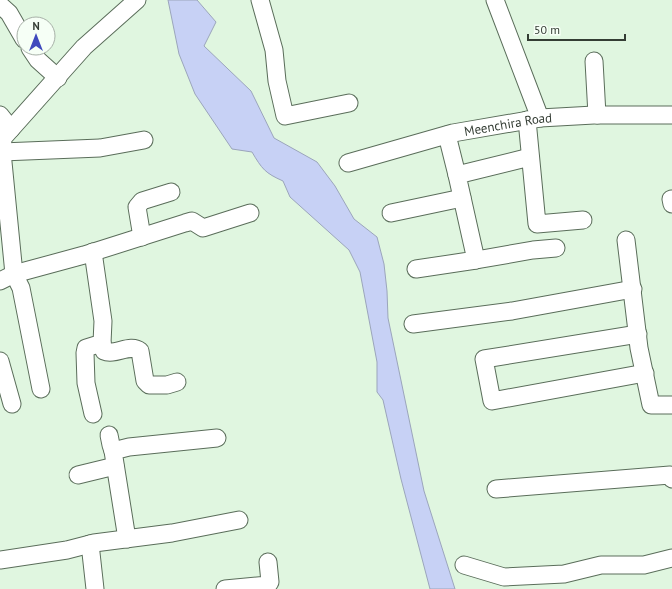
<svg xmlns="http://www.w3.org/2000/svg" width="672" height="589" font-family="'PT Sans',sans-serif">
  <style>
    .water { fill: #c7d1f5; stroke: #9ba5bb }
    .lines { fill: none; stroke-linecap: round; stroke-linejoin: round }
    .minor-casing { stroke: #5a6d5a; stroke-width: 19 }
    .minor { stroke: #fff; stroke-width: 17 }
    .labels { text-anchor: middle; stroke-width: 3; stroke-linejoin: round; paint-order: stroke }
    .street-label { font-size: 13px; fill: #343d34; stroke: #f6fff6 }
  </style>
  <rect width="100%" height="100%" fill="#e0f6e0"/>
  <path class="water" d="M168 0H197L216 22 204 46 251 91 274 138 317 162 335 186 354 219 377 237 384 264 387 291 388 318 424 491 455 589H430L401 479 383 400 377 392V362L360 272 349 250 290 197 283 181C265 173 262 169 252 152L232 149 195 94 179 54Z"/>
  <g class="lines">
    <defs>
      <g id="minor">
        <path d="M260 0 274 50 277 81 285 116 349 103"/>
        <path d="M495 0 540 118"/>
        <path d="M0 5 9 13 24 39"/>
        <path d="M30 48 38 60 58 78"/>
        <path d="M594 61 597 115"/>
        <path d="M0 115 11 129"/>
        <path d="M527 120 537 224 583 220"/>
        <path d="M447 135 457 175"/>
        <path d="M2 152 100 148 144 140"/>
        <path id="s1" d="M348 163 453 133 540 118 594 115H672"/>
        <path d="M671 199 672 204"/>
        <path d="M391 213 462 198"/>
        <path d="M142 237 137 207 142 201 171 192"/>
        <path d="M626 240 639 348 651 405H672"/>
        <path d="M93 252 103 321 102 343 86 348 85 353 86 383 93 414"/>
        <path d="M476 260 533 250 556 248"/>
        <path d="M416 269 476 260 457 175 530 157"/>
        <path d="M0 281 14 274 84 255 185 223 192 221 203 228 250 213"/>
        <path d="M413 324 512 311 633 289"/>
        <path d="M638 334 484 359 492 401 645 373"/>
        <path d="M102 343 104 351C115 356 130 343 140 351L145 381 149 385H167L177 382"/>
        <path d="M0 361 12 404"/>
        <path d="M41 389 21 288 14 274 2 152 3 138 84 47 137 0"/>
        <path d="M109 435 111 445 113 451"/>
        <path d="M78 475 115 466"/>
        <path d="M496 489 670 475 672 479"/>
        <path d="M127 539 113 451 129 447 217 438"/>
        <path d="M90 544 95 589"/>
        <path d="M0 560 67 550 94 543 172 533 239 520"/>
        <path d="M464 565 504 577 564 574 601 565H644L672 558"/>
        <path d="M225 589 268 585 270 582 268 562"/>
      </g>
    </defs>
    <use href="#minor" class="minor-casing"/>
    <use href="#minor" class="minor"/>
  </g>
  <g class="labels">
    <g class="street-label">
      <text dy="5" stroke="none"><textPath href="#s1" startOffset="165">Meenchira Road</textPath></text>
    </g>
  </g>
  <g transform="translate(36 36)"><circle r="19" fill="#f6fff6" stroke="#a8b1a8"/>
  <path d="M0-3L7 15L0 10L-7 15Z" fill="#3f49bd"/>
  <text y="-6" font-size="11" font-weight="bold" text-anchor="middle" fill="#343d34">N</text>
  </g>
  <path d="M528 34v6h97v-6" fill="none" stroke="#343d34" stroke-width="2"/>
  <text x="534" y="34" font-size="12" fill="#343d34" stroke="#f6fff6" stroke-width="3" paint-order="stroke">50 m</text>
</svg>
